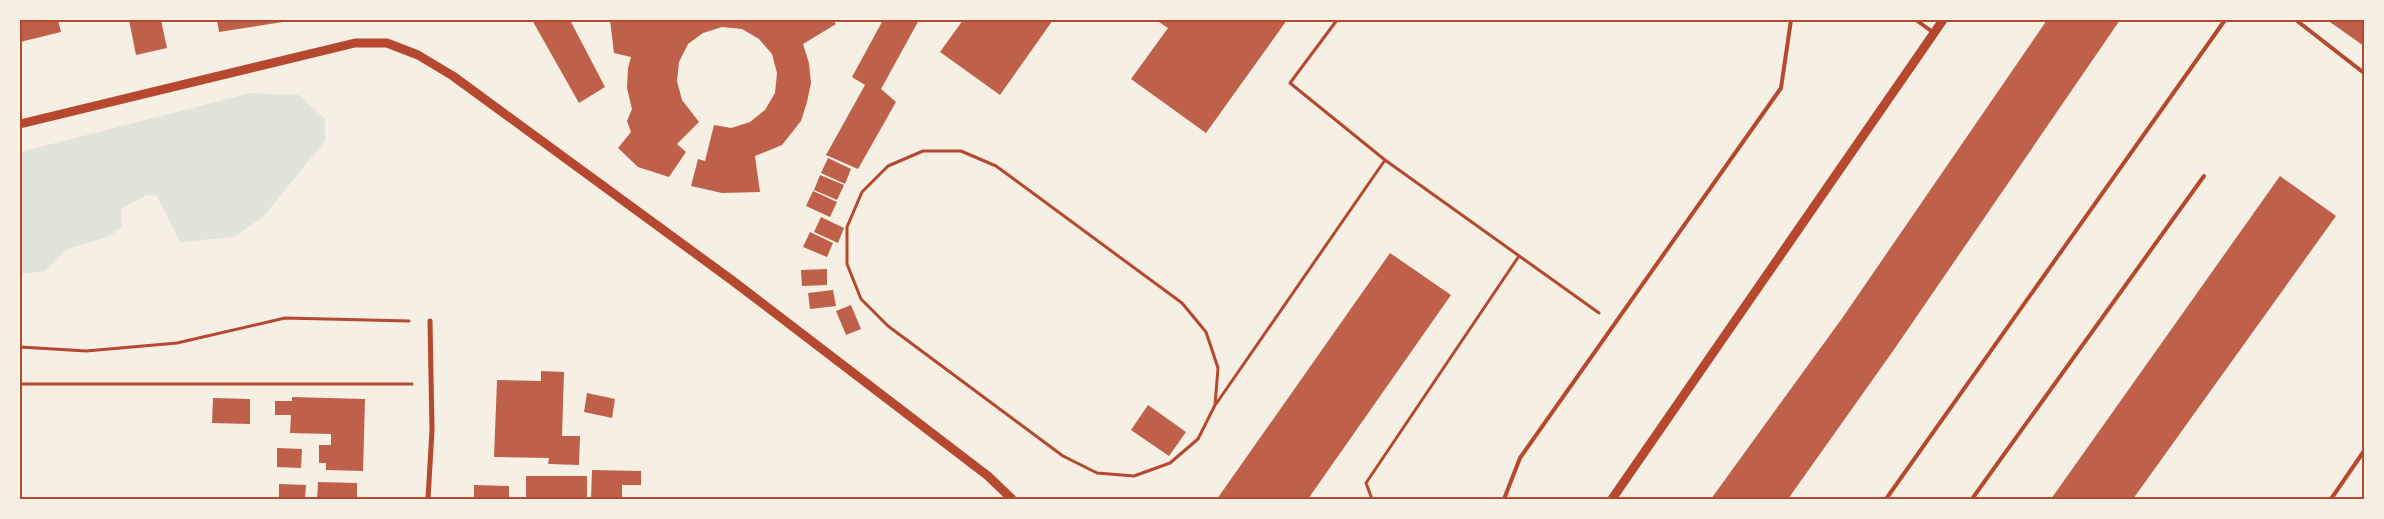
<svg xmlns="http://www.w3.org/2000/svg" width="2384" height="519" font-family="Overpass,sans-serif">
  <style>
    .green { fill: #e2e4dc }
    .building { fill: #bf614a }
    .lines { fill: none; stroke-linecap: round; stroke-linejoin: round }
    .path { stroke: #b5482f; stroke-width: 3 }
    .service { stroke: #b5482f; stroke-width: 4 }
    .minor { stroke: #b5482f; stroke-width: 5 }
    .tertiary { stroke: #b5482f; stroke-width: 9 }
    .neatline { fill: none; stroke: #b5482f; stroke-width: 2 }
  </style>
  <rect width="100%" height="100%" fill="#f6efe4"/>
  <path class="green" d="M251 93 299 95 325 119V141L263 217 234 237 180 242 157 196 147 195 121 209 122 226 110 236 67 249 45 271 20 274V152Z"/>
  <path class="building" d="M20 20H58L61 32 20 42Z
    M129 20H161L167 48 136 55Z
    M217 20H289V21L219 32Z
    M532 20H570L605 87 579 103Z
    M610 20H832L836 24 803 44 809 63 811 83 807 102 801 121 782 145 755 156 760 192 722 193 691 186 698 159 705 161 714 125 731 128 750 122 765 110 775 93 777 73 772 54 759 39 742 29 722 27 703 33 688 44 679 62 677 81 682 100 699 122 677 144 686 152 669 177 638 167 618 148 631 132 627 121 632 109 627 88 628 68 631 57 614 53Z
    M883 20H919L881 89 896 102 858 169 826 155 865 85 852 77Z
    M963 20H1053L1000 95 940 52Z
    M1156 20H1287L1206 133 1131 79 1168 28Z
    M2047 20H2120L1893 351 1788 499H1711L1843 317Z
    M2327 20H2364V46Z
    M828 158 851 169 845 184 821 173Z
    M820 175 844 185 837 200 814 190Z
    M2280 176 2336 216 2133 499H2051Z
    M813 191 837 202 830 217 806 206Z
    M821 217 844 228 838 243 814 232Z
    M810 232 833 243 827 257 803 247Z
    M1390 253 1451 295 1308 499H1217Z
    M827 269V285L802 286 801 270Z
    M833 290 836 306 810 309 808 293Z
    M851 305 861 329 846 335 836 311Z
    M541 371 564 372 562 436H580L579 465 548 464 549 458 494 457 497 380 541 381Z
    M587 393 615 399 612 418 584 412Z
    M292 397 365 399 363 471 326 470V463H319V445H331V434L290 433 291 415H275V401H292Z
    M213 398 250 399V424L212 423Z
    M1148 405 1186 432 1169 456 1131 430Z
    M277 448 302 449 301 468 277 467Z
    M592 470 641 471V485H622V499H591Z
    M526 476H587V499H526Z
    M318 482 357 483V499H317Z
    M279 484 306 485 305 499H279Z
    M474 485 509 486V499H474Z"/>
  <g class="lines">
    <path class="path" d="M1337 20 1290 83 1385 160 1599 313
      M923 151H961L996 166 1182 303 1206 332 1218 368 1215 405 1198 439 1170 463 1134 476 1097 473 1063 456 888 326 861 299 847 264V227L862 192 888 166Z
      M20 347 86 351 177 343 285 318 409 321
      M20 384H412
      M1216 404 1385 160
      M1372 499 1366 483 1519 256"/>
    <path class="service" d="M1916 20 1934 33
      M2296 20 2364 73
      M1504 499 1520 458 1781 88 1791 20
      M1886 499 2225 20
      M1972 499 2204 176
      M2331 499 2364 451"/>
    <path class="minor" d="M428 499 432 430 430 321"/>
    <path class="tertiary" d="M20 124 355 43H387L418 55 453 76 733 281 988 476 1012 499
      M1612 499 1943 20"/>
  </g>
  <rect width="2384" height="519" fill="none" stroke="#f6efe4" stroke-width="42"/>
  <rect x="21" y="21" width="2342" height="477" class="neatline"/>
</svg>
